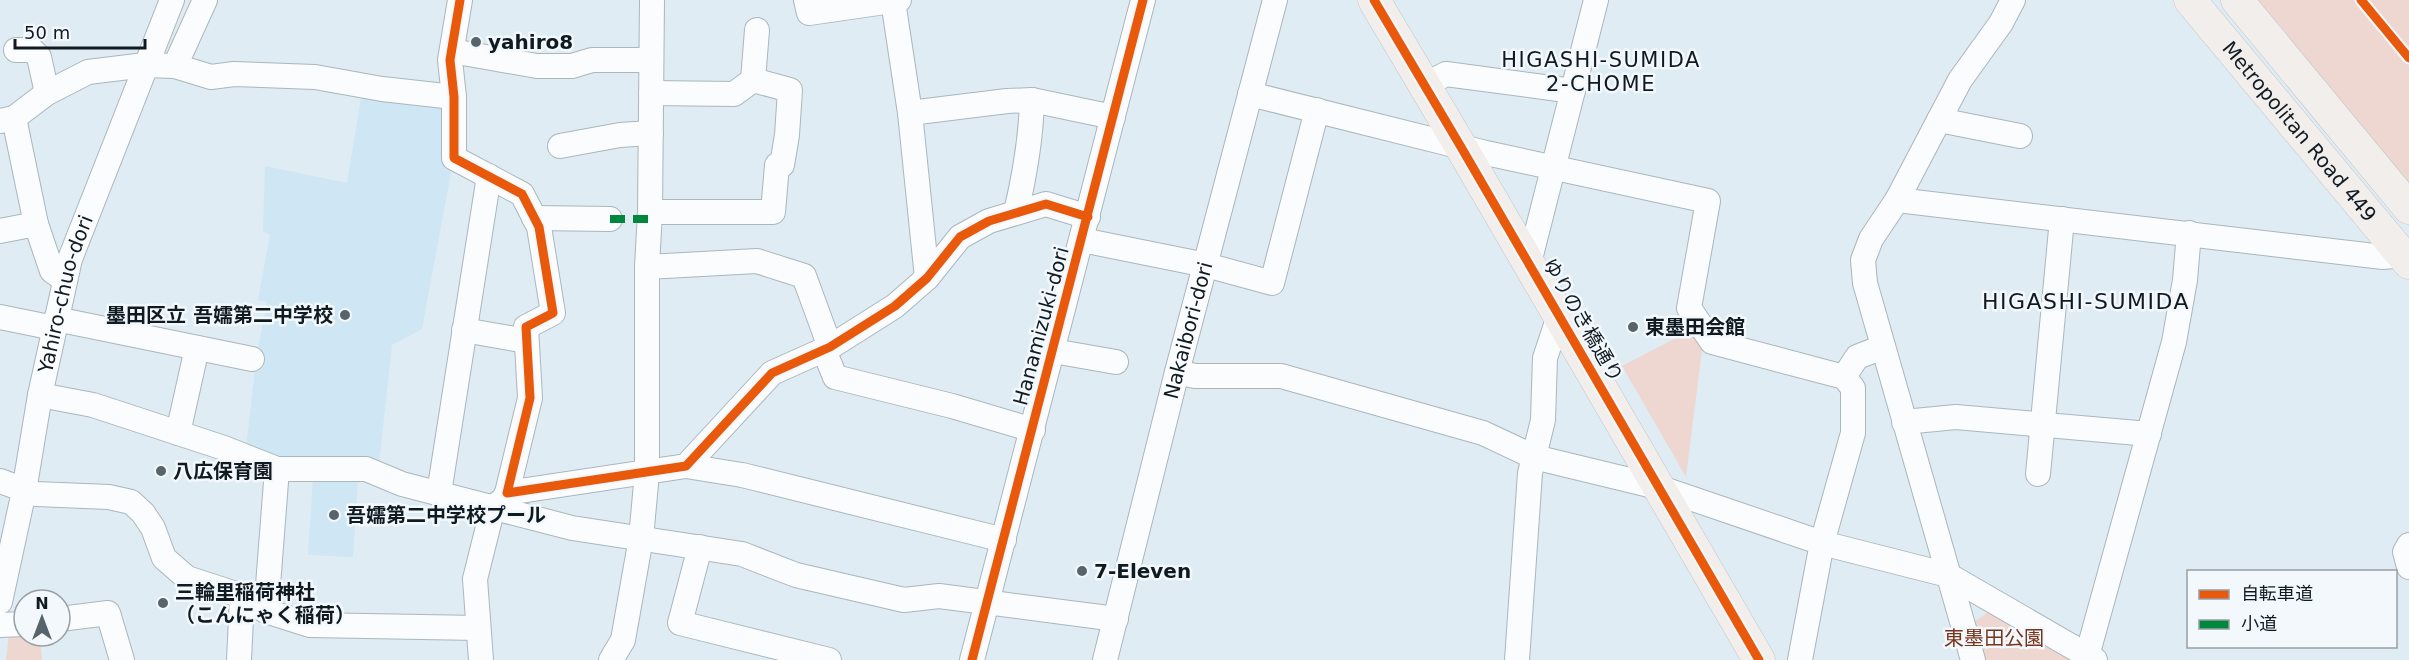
<svg xmlns="http://www.w3.org/2000/svg" width="2409" height="660" font-family="'DejaVu Sans','Noto Sans JP',sans-serif">
  <style>
    .built { fill: #cfe6f4 }
    .green { fill: #eed7d1 }
    .lines { fill: none; stroke-linecap: round; stroke-linejoin: round }
    .minor-casing { stroke: #abb6bd; stroke-width: 26 }
    .major-casing { stroke: #c0c6ca; stroke-width: 33 }
    .minor { stroke: #fafcfd; stroke-width: 24 }
    .major { stroke: #f2eeec; stroke-width: 32 }
    .quiet { stroke: #00873e; stroke-width: 8; stroke-dasharray: 15 8; stroke-linecap: butt }
    .cycleway-casing { stroke: #f2f8fc; stroke-width: 13 }
    .cycleway { stroke: #e8590c; stroke-width: 9 }
    .poi-dot { fill: #58646b; stroke: #f2f8fc; stroke-width: 2 }
    .labels { text-anchor: middle; stroke-width: 5; stroke-linejoin: round; paint-order: stroke }
    .poi-label { font-size: 20px; font-weight: bold; fill: #101a21; stroke: #f2f8fc; text-anchor: start }
    .street-label { font-size: 20px; fill: #101a21; stroke: #f2f8fc }
    .park-label { font-size: 20px; fill: #79341c; stroke: #f2f8fc }
    .neighbourhood-label { font-size: 21px; letter-spacing: 1.5px; fill: #101a21; stroke: #f2f8fc }
    .quarter-label { font-size: 22px; letter-spacing: 1.5px; fill: #101a21; stroke: #f2f8fc }
  </style>
  <rect width="100%" height="100%" fill="#dfecf4"/>
  <path class="built" d="M362 92 449 103 452 167 422 329 392 345 379 464 359 463 353 557 308 555 314 462 281 461 246 449 256 360 267 302 258 300 270 235 263 231 265 166 347 183Z"/>
  <path class="green" d="M2247 0H2409V195Z
    M1693 329 1703 342 1686 477 1622 366Z
    M1990 611 2075 660H1979L1968 626Z
    M9 634 58 636 40 638 42 660H6Z"/>
  <g class="lines">
    <defs>
      <g id="minor">
        <path d="M460 0 450 60 454 97V158L522 194 539 227 553 313 526 327 530 398 507 493 503 500 493 507 475 579 481 660"/>
        <path d="M806 0 809 13 899 0"/>
        <path d="M893 1 910 113 927 278"/>
        <path d="M16 50H32L39 57 47 93"/>
        <path d="M452 51 537 66H572L592 60H651"/>
        <path d="M175 66 205 0"/>
        <path d="M753 80 757 30"/>
        <path d="M1425 85 1446 74 1573 91"/>
        <path d="M1250 94 1486 153 1708 201 1689 308 1712 342 1844 377 1853 388V433L1822 543 1800 660"/>
        <path d="M910 113 1007 101 1032 100 1113 117"/>
        <path d="M14 118 36 224 52 271 64 279"/>
        <path d="M1939 120 2020 136"/>
        <path d="M0 121 14 118 47 93 88 72 145 65 175 66 211 77 234 74 315 77 382 89 454 97"/>
        <path d="M560 146 620 135 651 133"/>
        <path d="M1897 200 2383 257 2402 255"/>
        <path d="M650 212H773L777 165H782L787 135 790 90 753 80 734 94 651 93"/>
        <path d="M1016 212C1025 174 1031 139 1032 100"/>
        <path d="M534 218 610 219"/>
        <path d="M0 231 36 224"/>
        <path d="M1082 240 1206 265 1272 283 1317 110"/>
        <path d="M1529 263 1596 0"/>
        <path d="M647 267 757 261 804 276 830 347"/>
        <path d="M0 317 54 328"/>
        <path d="M56 319 252 359"/>
        <path d="M464 330 526 341"/>
        <path d="M824 350 835 377 952 406 1033 430"/>
        <path d="M1053 351 1116 362"/>
        <path d="M1177 372 1195 376H1281L1483 433 1534 457 1658 487 1822 543 1948 575 2095 660"/>
        <path d="M1844 377 1857 357 1883 347"/>
        <path d="M40 395 93 405 224 448 277 469H366L402 484 572 528 742 554 796 575 904 600 939 596 1116 619"/>
        <path d="M1904 422 1956 417 2149 434"/>
        <path d="M178 433 197 348"/>
        <path d="M686 466 742 475 1004 540"/>
        <path d="M2038 474 2062 219"/>
        <path d="M0 481 36 494 109 497 131 502 143 513 153 528 164 558 187 578 236 594 266 611 310 625 478 628"/>
        <path d="M439 493 489 176"/>
        <path d="M507 493 686 466 772 373 830 347 895 306 927 278 960 237 989 221 1046 204 1088 217"/>
        <path d="M2409 545 2405 552 2409 567"/>
        <path d="M700 547 680 623 829 660"/>
        <path id="s1" d="M0 602 24 491 40 395 70 259 172 0"/>
        <path d="M266 611 277 469"/>
        <path d="M60 619 108 613 122 660"/>
        <path d="M0 625 24 624"/>
        <path d="M2087 656 2174 342 2185 280 2189 233"/>
        <path d="M239 660 242 597"/>
        <path d="M611 660 623 640 641 538 647 473V267L650 212 652 0"/>
        <path d="M972 660 1143 0"/>
        <path id="s2" d="M1105 660 1177 372 1275 0"/>
        <path d="M1517 660 1530 473 1543 420 1545 358 1559 316"/>
        <path d="M1973 660 1865 283 1863 260 1871 239 1897 200 1960 80 2001 23 2013 0"/>
      </g>
      <g id="major">
        <path d="M1374 0 1461 147 1759 660"/>
        <path id="s3" d="M2190 0 2409 263"/>
        <path d="M2237 0 2409 208"/>
      </g>
    </defs>
    <use href="#minor" class="minor-casing"/>
    <use href="#major" class="major-casing"/>
    <use href="#minor" class="minor"/>
    <use href="#major" class="major"/>
    <path class="quiet" d="M610 219H648"/>
    <defs>
      <path id="cycleway" d="M460 0 450 60 454 97V158L522 194 539 227 553 313 526 327 530 398 507 493 686 466 772 373 830 347 895 306 927 278 960 237 989 221 1046 204 1088 217
        M1374 0 1461 147 1759 660
        M2361 0 2409 58
        M972 660 1143 0"/>
    </defs>
    <use href="#cycleway" class="cycleway-casing"/>
    <use href="#cycleway" class="cycleway"/>
  </g>
  <g class="poi-dot">
    <circle cx="476" cy="42" r="6"/>
    <circle cx="345" cy="315" r="6"/>
    <circle cx="1633" cy="327" r="6"/>
    <circle cx="161" cy="471" r="6"/>
    <circle cx="334" cy="515" r="6"/>
    <circle cx="1082" cy="571" r="6"/>
    <circle cx="163" cy="603" r="6"/>
  </g>
  <g class="labels">
    <g class="poi-label">
      <text x="488" y="49">yahiro8</text>
      <text x="333" y="322" text-anchor="end">墨田区立 吾嬬第二中学校</text>
      <text x="1645" y="334">東墨田会館</text>
      <text x="173" y="478">八広保育園</text>
      <text x="346" y="522">吾嬬第二中学校プール</text>
      <text x="1094" y="578">7-Eleven</text>
      <text x="175" y="599">三輪里稲荷神社<tspan x="175" dy="23">（こんにゃく稲荷）</tspan></text>
    </g>
    <g class="street-label">
      <text dy="7" stroke="none"><textPath href="#s3" startOffset="171">Metropolitan Road 449</textPath></text>
      <text dy="7" stroke="none"><textPath href="#s1" startOffset="315">Yahiro-chuo-dori</textPath></text>
      <text transform="translate(1583 320) rotate(60)" y="7">ゆりのき橋通り</text>
      <text transform="translate(1041 326) rotate(-75)" y="7">Hanamizuki-dori</text>
      <text dy="7" stroke="none"><textPath href="#s2" startOffset="340">Nakaibori-dori</textPath></text>
    </g>
    <g class="park-label">
      <text x="1994" y="645">東墨田公園</text>
    </g>
    <g class="neighbourhood-label">
      <text x="1601" y="67">HIGASHI-SUMIDA<tspan x="1601" dy="24">2-CHOME</tspan></text>
    </g>
    <g class="quarter-label">
      <text x="2086" y="309">HIGASHI-SUMIDA</text>
    </g>
  </g>
  <rect x="2187" y="570" width="210" height="78" fill="#f2f8fc" stroke="#989fa4" stroke-width="1.5"/>
  <rect x="2199" y="590" width="30" height="9" fill="#e8590c" stroke="#989fa4" stroke-width="1.5"/>
  <text x="2241" y="600" font-size="18" fill="#101a21">自転車道</text>
  <rect x="2199" y="620" width="30" height="9" fill="#00873e" stroke="#989fa4" stroke-width="1.5"/>
  <text x="2241" y="630" font-size="18" fill="#101a21">小道</text>
  <g transform="translate(42 618)"><circle r="28" fill="#f2f8fc" stroke="#989fa4" stroke-width="1.5"/>
  <path d="M0-4.5L10 22L0 15L-10 22Z" fill="#58646b"/>
  <text y="-9" font-size="16" font-weight="bold" text-anchor="middle" fill="#101a21">N</text>
  </g>
  <path d="M15 39v9h130v-9" fill="none" stroke="#101a21" stroke-width="3"/>
  <text x="24" y="39" font-size="18" fill="#101a21" stroke="#f2f8fc" stroke-width="4.5" paint-order="stroke">50 m</text>
</svg>
